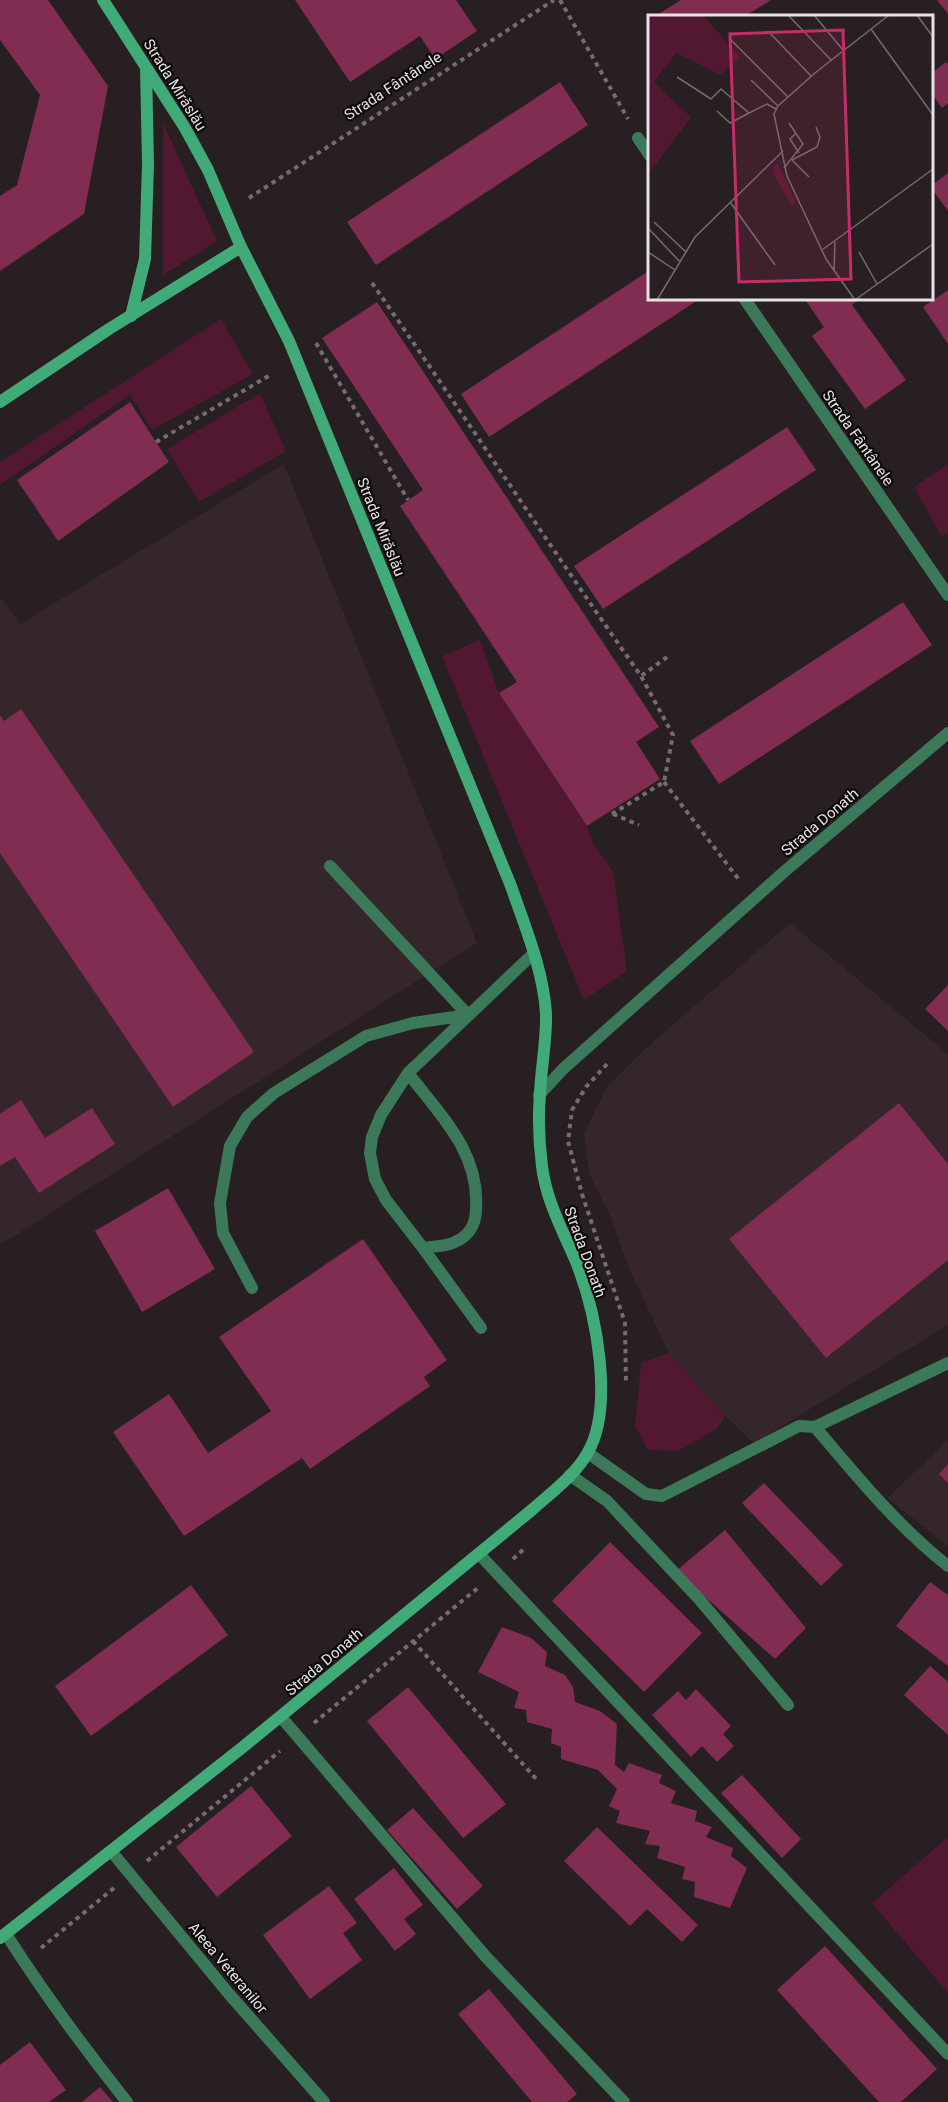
<svg xmlns="http://www.w3.org/2000/svg" width="948" height="2102" font-family="Roboto,sans-serif">
  <style>
    .built { fill: #34262b }
    .green { fill: #521832 }
    .building { fill: #802d51 }
    .lines { fill: none; stroke-linecap: round; stroke-linejoin: round }
    .path { stroke: #746d70; stroke-width: 4; stroke-dasharray: 4.5 4.5; stroke-linecap: butt }
    .service { stroke: #3b795a; stroke-width: 12 }
    .minor { stroke: #3b795a; stroke-width: 12 }
    .secondary { stroke: #40aa79; stroke-width: 12 }
    .labels { text-anchor: middle; stroke-width: 4.5; stroke-linejoin: round; paint-order: stroke }
    .street-label { font-size: 15px; fill: #e7e2e3; stroke: #0d0a0b }
    .inset-road { fill: none; stroke: #746d6f; stroke-width: 1.5 }
    .view { fill: #c62c69; fill-opacity: 0.15; stroke: #c62c69; stroke-width: 3 }
    .inset-edge { fill: none; stroke: #e7e2e3; stroke-width: 3 }
  </style>
  <rect width="100%" height="100%" fill="#271f22"/>
  <path class="built" d="M284 464 477 943 0 1245V597L20 624Z
    M790 923 948 1054V1325L754 1443 725 1416 669 1353 630 1271 610 1216 589 1174 584 1133 607 1086 655 1040Z
    M948 1440V1546L887 1498Z"/>
  <path class="green" d="M163 123 217 241 163 275Z
    M221 319 253 374 152 430 130 395 0 485V462Z
    M260 393 286 451 199 502 167 449Z
    M948 464V532L942 537 914 487Z
    M480 640 499 693 587 826 592 842 613 871 627 971 584 1000 442 656Z
    M669 1353 725 1416 717 1429 678 1451 648 1450 635 1426 641 1363Z
    M948 1837V1993L872 1903Z"/>
  <path class="building" d="M0 0H48L108 86 84 214 0 271V196L17 185 40 95 0 40Z
    M295 0H456L477 31 435 59 420 36 350 82Z
    M681 0H771L745 16H655Z
    M937 0H948V14Z
    M946 62 948 64V103L942 108 932 94V73Z
    M560 82 588 125 376 265 347 222Z
    M948 173V211L932 189V185Z
    M650 270V298H701L489 437 461 394Z
    M948 290V344L923 307Z
    M804 298H860L852 305 906 380 865 409 812 336 824 327Z
    M377 302 659 727 636 742 660 779 587 826 499 693 517 682 400 506 423 490 322 338Z
    M130 402 169 462 58 541 17 480Z
    M787 427 816 470 603 609 574 566Z
    M903 602 932 645 719 784 690 741Z
    M21 709 254 1052 173 1107 0 853V715L4 721Z
    M948 985V1031L925 1009Z
    M21 1100 45 1138 92 1108 115 1144 39 1193 15 1157 0 1166V1114Z
    M899 1103 948 1164V1260L826 1358 729 1239Z
    M168 1188 215 1269 142 1312 95 1231Z
    M363 1239 447 1360 424 1377 430 1386 310 1469 302 1458 184 1536 113 1432 169 1394 208 1453 271 1411 219 1337Z
    M948 1464V1483L939 1474Z
    M764 1483 843 1565 821 1586 742 1503Z
    M725 1530 806 1628 775 1659 676 1571Z
    M610 1542 702 1633 644 1692 552 1601Z
    M930 1582 948 1595V1666L896 1626Z
    M191 1585 228 1635 91 1736 55 1686Z
    M502 1627 531 1638 547 1652 545 1666 565 1675 573 1687 575 1702 600 1711 617 1724 615 1765 624 1772 629 1763 662 1775 659 1783 676 1791 671 1803 697 1811 695 1821 712 1827 706 1837 733 1848 731 1856 747 1868 730 1908 694 1897 695 1882 682 1879 685 1867 657 1858 660 1846 645 1844 650 1831 616 1823 620 1811 609 1806 617 1789 598 1770 561 1759V1747L551 1743 552 1729 527 1722 526 1710 514 1708 519 1692 478 1672Z
    M930 1666 948 1682V1735L904 1695Z
    M408 1687 506 1804 463 1838 367 1721Z
    M696 1689 731 1726 723 1734 734 1746 717 1762 702 1746 691 1757 652 1715 678 1691 686 1700Z
    M742 1775 801 1839 782 1858 721 1793Z
    M251 1786 292 1836 217 1897 176 1847Z
    M413 1808 483 1886 457 1909 387 1830Z
    M597 1827 698 1925 682 1942 647 1909 630 1926 564 1861Z
    M394 1868 423 1905 404 1919 416 1934 395 1951 354 1899Z
    M329 1886 357 1923 343 1933 362 1960 310 1999 263 1935Z
    M825 1946 937 2069 901 2102H879L777 1990Z
    M489 1989 577 2094 567 2102H532L458 2014Z
    M30 2042 66 2090 49 2102H0V2065Z
    M100 2087 113 2102H82Z"/>
  <g class="lines">
    <path class="path" d="M560 0 628 119
      M249 198 554 0
      M372 283C463 413 549 546 641 676L670 655
      M316 343 408 500
      M156 442 272 374
      M664 782 740 881
      M612 814 664 782 673 735 641 676
      M613 814 639 825
      M607 1064 586 1087 572 1110 568 1141 582 1194 625 1323 626 1383
      M513 1559 525 1548
      M413 1641 538 1781
      M314 1723 479 1587
      M147 1861 280 1751
      M41 1948 114 1888"/>
    <path class="service" d="M330 866 468 1015
      M408 1073C440 1115 480 1152 476 1209 476 1224 469 1236 455 1242 446 1247 433 1246 423 1248
      M252 1288 223 1233 220 1203 230 1146 247 1117 274 1093 366 1036 413 1023 468 1015
      M481 1328 423 1248 386 1200 375 1179 370 1153 372 1137 381 1115 408 1073 533 954
      M815 1427 948 1363
      M588 1453 646 1494 662 1496 799 1426 815 1427C857 1476 897 1526 948 1566
      M570 1475 607 1501 699 1599 788 1705
      M479 1554 948 2054
      M281 1717 486 1957 624 2102
      M111 1851 229 1994 324 2102
      M6 1934C43 1992 84 2048 127 2102"/>
    <path class="minor" d="M638 138 650 156
      M744 298 948 595
      M539 1095 563 1069 785 871 948 733"/>
    <path class="secondary" d="M131 316 145 259 148 164 146 67
      M0 402 109 329 241 247
      M0 1938 243 1747 533 1509C552 1492 574 1476 587 1454 615 1407 596 1313 577 1264 564 1233 546 1201 542 1166 539 1143 538 1118 540 1094 541 1067 547 1039 546 1013 543 969 525 927 511 886L289 341 241 247 208 170 185 128 103 0"/>
  </g>
  <g class="labels">
    <g class="street-label">
      <text transform="translate(175 85) rotate(58)" y="5">Strada Mirăslău</text>
      <text transform="translate(393 86) rotate(-33)" y="5">Strada Fântânele</text>
      <text transform="translate(858 438) rotate(55)" y="5">Strada Fântânele</text>
      <text transform="translate(381 527) rotate(68)" y="5">Strada Mirăslău</text>
      <text transform="translate(820 822) rotate(-40)" y="5">Strada Donath</text>
      <text transform="translate(585 1252) rotate(70)" y="5">Strada Donath</text>
      <text transform="translate(324 1662) rotate(-40)" y="5">Strada Donath</text>
      <text transform="translate(228 1968) rotate(50)" y="5">Aleea Veteranilor</text>
    </g>
  </g>
  <g transform="translate(648 15)">
    <rect width="285" height="285" fill="#271f22"/>
    <path d="M0 0H55L92 42 73 60 28 38 6 67 43 102 0 159ZM130 148 148 188 144 190 127 163 125 151Z" fill="#521832"/>
    <path class="inset-road" d="M140 0 183 45M166 0 195 35M269 0 285 22M223 14 285 100M121 17 163 61M81 23 140 82M29 62 63 84 73 74 101 98 119 89 128 94M103 65 130 91M69 96 82 108 101 98M148 118 142 124 151 138M144 145 169 132 172 122 168 112M144 145 161 162M136 153 155 129 141 108M82 187 127 250M6 207 38 237M1 214 32 247M174 235 285 154M0 237 27 255M211 237 229 269M186 255 187 227M9 285 47 222 135 136M207 285 285 229M207 285 178 244 139 161 126 99 130 91 167 58 241 0"/>
    <path class="view" d="M195 15 203 264 91 267 82 19Z"/>
    <rect width="285" height="285" class="inset-edge"/>
  </g>
</svg>
